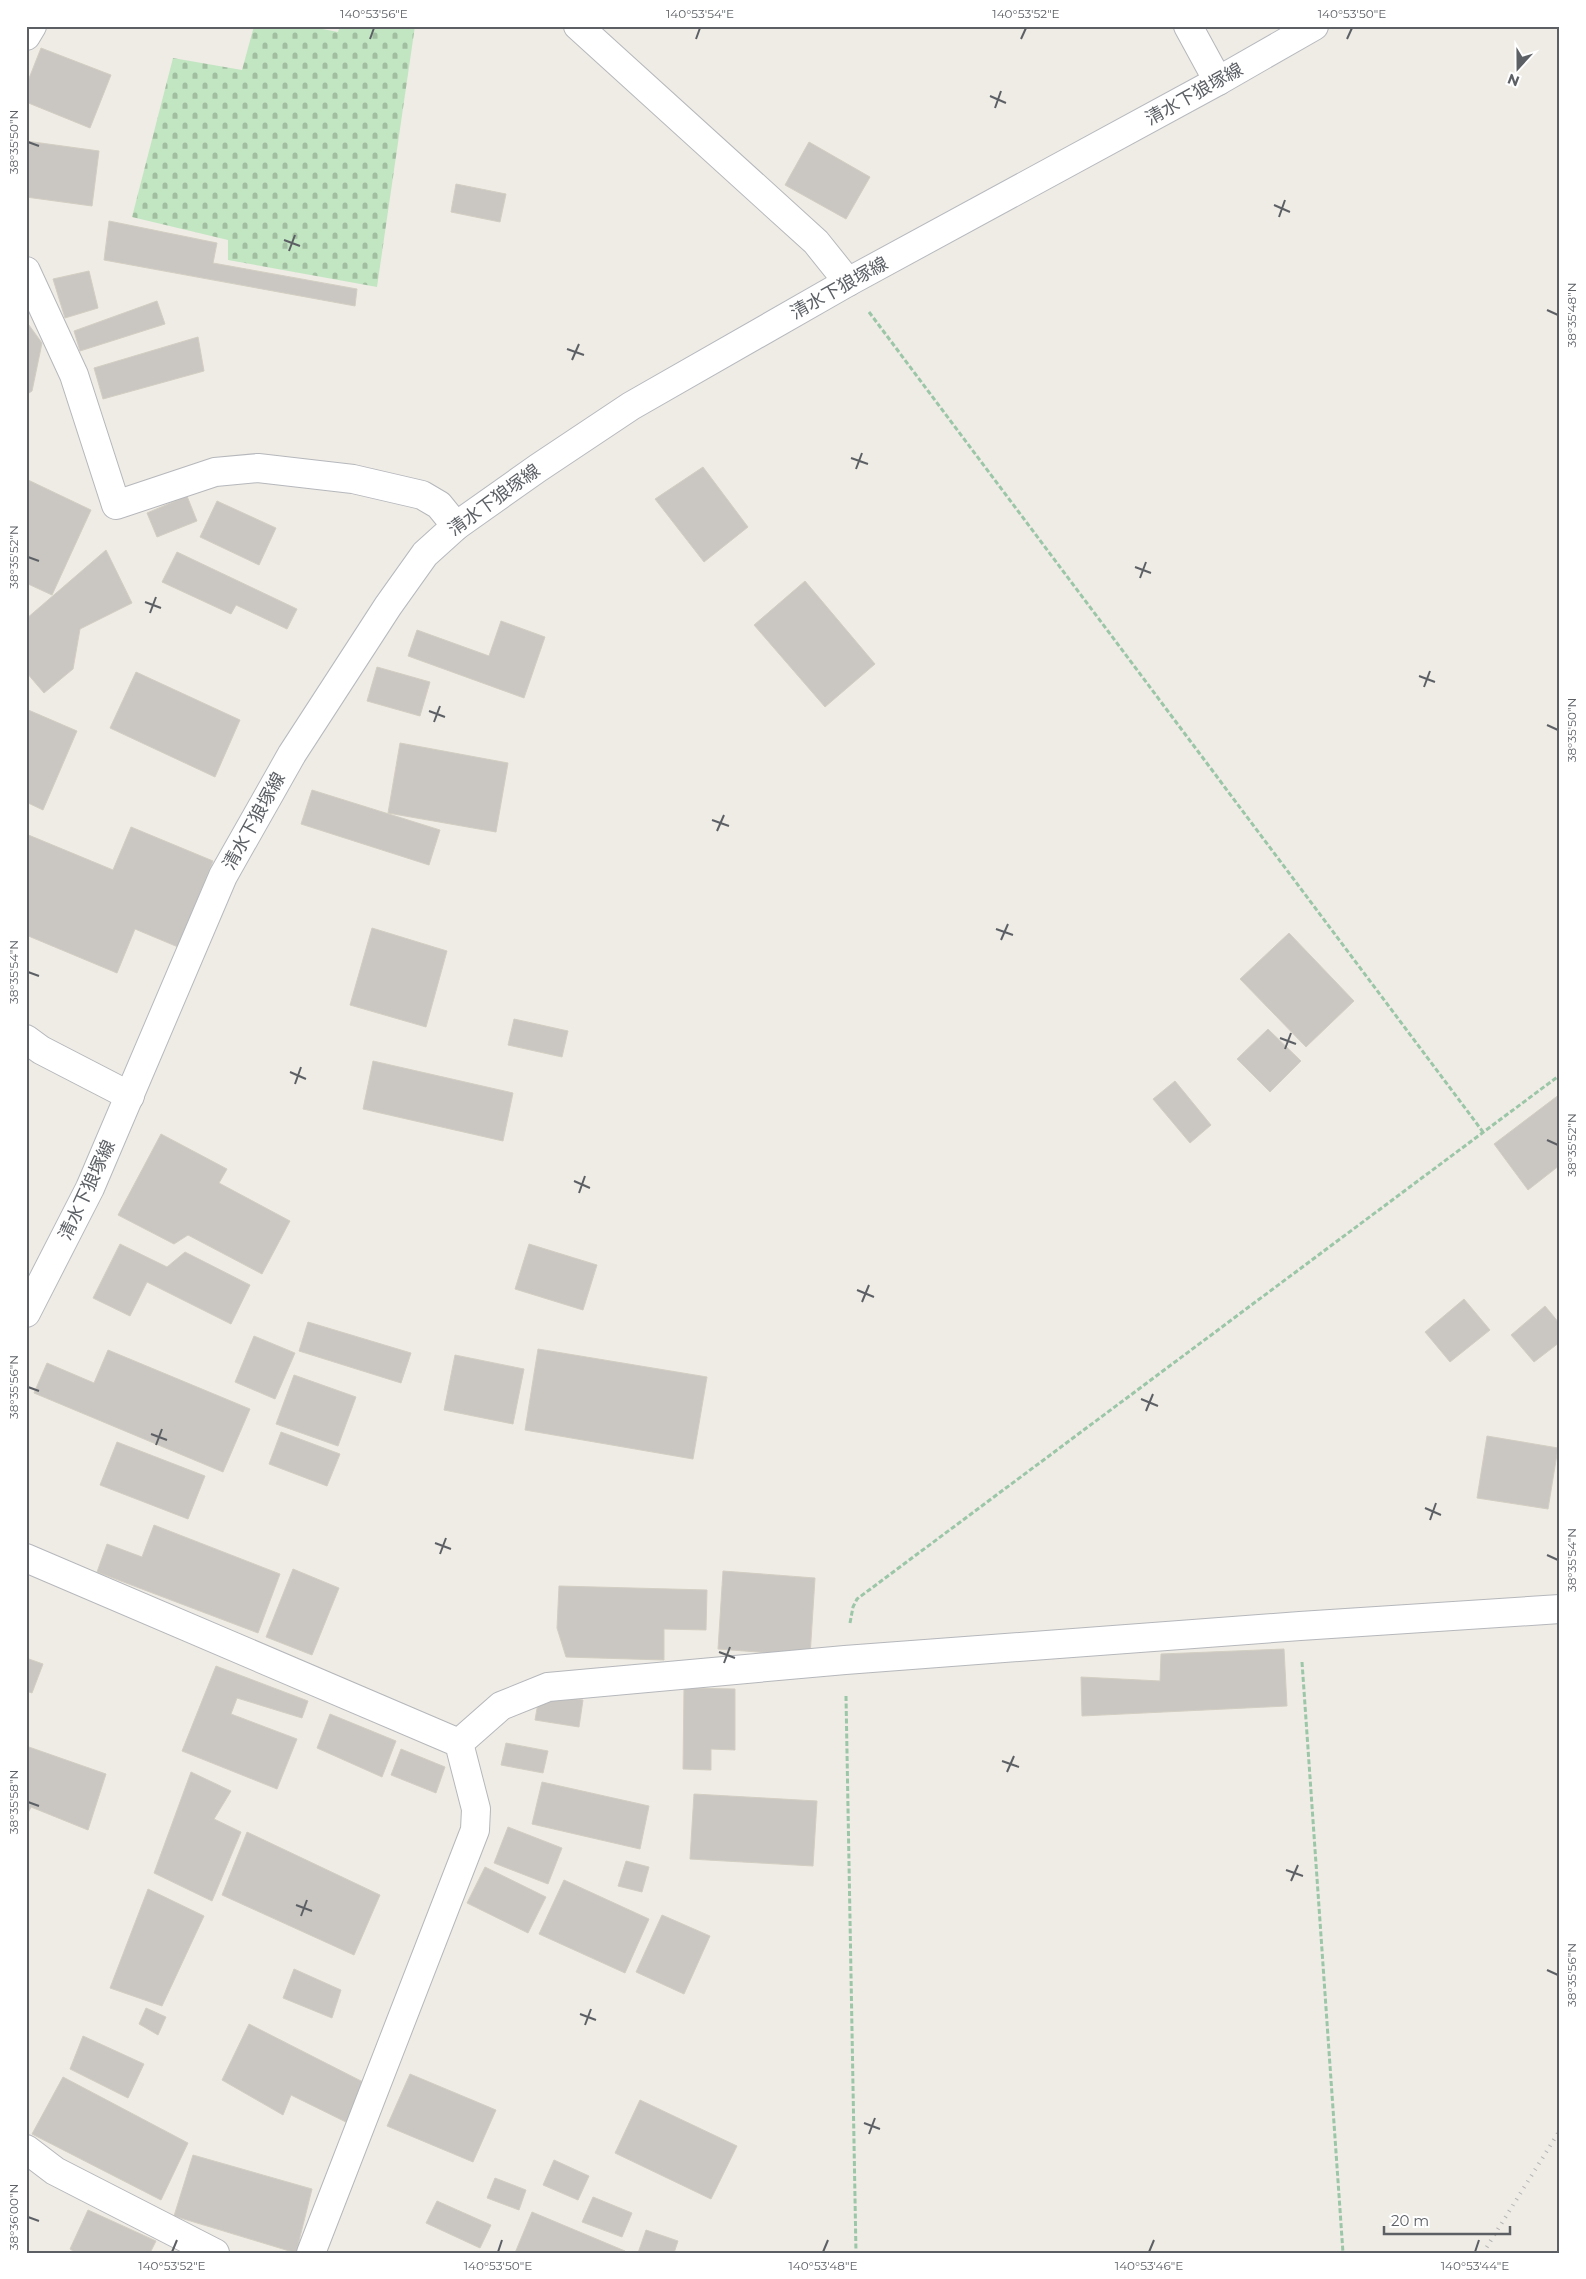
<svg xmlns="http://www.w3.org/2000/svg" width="1586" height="2279" font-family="Montserrat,'Noto Sans JP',sans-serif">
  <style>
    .cemetery { fill: url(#cemetery-stones) }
    .building { fill: #cac7c2; stroke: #d3cec3 }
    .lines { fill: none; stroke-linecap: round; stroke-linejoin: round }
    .minor-casing { stroke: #b5b7bb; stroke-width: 30 }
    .tertiary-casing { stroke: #b5b7bb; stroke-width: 30 }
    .secondary-casing { stroke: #b6b9be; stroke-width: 30 }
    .path { stroke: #9bc6a7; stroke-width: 3; stroke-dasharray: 5 2.5; stroke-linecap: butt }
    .minor { stroke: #fff; stroke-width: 28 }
    .tertiary { stroke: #fff; stroke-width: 28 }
    .secondary { stroke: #fff; stroke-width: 28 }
    .rail { stroke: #b3b4b5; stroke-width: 4; stroke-dasharray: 1 6; stroke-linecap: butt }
    .ticks { fill: none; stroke: #5c6065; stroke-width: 2 }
    .labels { text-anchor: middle; stroke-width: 5; stroke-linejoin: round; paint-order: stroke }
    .street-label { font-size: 18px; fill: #5c6065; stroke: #fff }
    .neatline { fill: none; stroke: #5c6065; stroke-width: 2 }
    .ticks-label { font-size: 12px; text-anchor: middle; fill: #5c6065 }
  </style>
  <defs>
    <pattern id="cemetery-stones" width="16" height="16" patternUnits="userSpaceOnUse" patternTransform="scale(1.25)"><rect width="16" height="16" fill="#c2e6c2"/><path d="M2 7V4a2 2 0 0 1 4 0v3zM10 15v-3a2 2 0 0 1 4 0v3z" fill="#a1bea1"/></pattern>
  </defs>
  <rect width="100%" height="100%" fill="#efece5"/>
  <path class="cemetery" d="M254 26H307L338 32 340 26H415L377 287 228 260V240L132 217 173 58 242 70Z"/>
  <path class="building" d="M41 48 111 75 90 128 26 102V86Z
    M26 141 99 151 92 206 26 197Z
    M809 142 870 177 846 219 785 185Z
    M456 184 506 194 500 222 451 212Z
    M109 221 217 243 213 263 357 289 355 306 104 260Z
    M89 271 98 308 65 318 53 279Z
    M157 301 165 324 80 351 74 331Z
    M26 321 42 343 32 391 26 395Z
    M198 337 204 371 103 399 94 368Z
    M703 467 748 527 704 562 655 499Z
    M26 479 91 510 52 595 26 583Z
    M187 496 197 521 157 537 147 513Z
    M217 501 276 528 259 565 200 537Z
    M106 550 132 603 80 629 73 669 44 693 26 672V619Z
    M177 552 297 609 287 629 236 605 231 614 162 582Z
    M805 581 875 664 825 707 754 625Z
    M501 621 545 637 524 698 408 656 417 630 489 656Z
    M377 667 430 682 420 716 367 701Z
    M136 672 240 720 215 777 110 728Z
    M26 709 77 731 43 810 26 802Z
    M400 743 508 763 496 832 388 813Z
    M312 790 440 830 429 865 301 824Z
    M131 827 213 861 178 947 135 929 117 973 26 935V834L113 870Z
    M372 928 447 951 426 1027 350 1005Z
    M1289 933 1354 1001 1306 1047 1240 979Z
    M514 1019 568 1031 562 1057 508 1045Z
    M1268 1029 1301 1061 1270 1092 1237 1059Z
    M373 1061 513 1093 503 1141 363 1109Z
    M1175 1081 1211 1125 1190 1143 1153 1099Z
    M1560 1094V1165L1528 1190 1494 1144Z
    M161 1134 227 1169 219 1183 290 1221 262 1274 188 1235 174 1244 118 1215Z
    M120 1244 167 1267 185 1252 250 1285 231 1324 147 1282 130 1316 93 1298Z
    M529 1244 597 1265 583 1310 515 1289Z
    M1464 1299 1490 1330 1450 1362 1425 1332Z
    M1545 1306 1560 1324V1342L1534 1362 1511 1335Z
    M308 1322 411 1353 401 1383 299 1351Z
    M254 1336 295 1353 275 1399 235 1382Z
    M538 1349 707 1377 693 1459 525 1430Z
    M108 1350 250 1409 223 1472 34 1393 47 1363 94 1383Z
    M455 1355 524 1369 513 1424 444 1410Z
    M294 1375 356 1397 338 1446 276 1424Z
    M281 1432 340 1454 327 1486 269 1464Z
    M1487 1436 1558 1448 1548 1509 1477 1498Z
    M117 1442 205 1476 188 1519 100 1485Z
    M154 1525 280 1574 258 1633 97 1572 107 1544 142 1557Z
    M293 1569 339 1588 312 1655 266 1637Z
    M723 1571 815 1578 810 1656 718 1649Z
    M559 1586 707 1590 706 1630 664 1629V1660L566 1657 557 1628Z
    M1284 1649 1287 1706 1082 1716 1081 1677 1160 1681 1161 1654Z
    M26 1658 43 1664 32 1693 26 1691Z
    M216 1666 308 1701 302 1718 237 1698 231 1714 297 1739 277 1789 182 1751Z
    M684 1688 735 1689V1750L711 1749V1770L683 1769Z
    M549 1695 583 1700 579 1727 535 1720 538 1703Z
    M330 1714 396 1741 382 1777 317 1748Z
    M506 1743 548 1751 543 1773 501 1765Z
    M26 1746 106 1774 88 1830 31 1807 26 1817Z
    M401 1749 445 1767 436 1793 391 1775Z
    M191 1772 231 1791 214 1819 241 1832 212 1901 154 1873Z
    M542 1782 649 1806 640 1849 532 1824Z
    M694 1794 817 1801 813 1866 690 1859Z
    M508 1827 562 1848 548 1884 494 1863Z
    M247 1832 380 1895 354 1955 222 1895Z
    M626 1861 649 1867 642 1892 618 1886Z
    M485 1867 546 1897 528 1933 467 1903Z
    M564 1880 649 1919 625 1973 539 1934Z
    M148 1889 204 1916 162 2006 110 1988Z
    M662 1915 710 1936 684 1994 636 1972Z
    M294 1969 341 1990 332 2018 283 1998Z
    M146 2008 166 2017 158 2035 139 2024Z
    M249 2024 367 2084 350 2124 291 2095 283 2115 222 2080Z
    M83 2036 144 2064 128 2098 70 2069Z
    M410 2074 496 2110 473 2162 387 2126Z
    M63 2077 188 2143 161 2200 32 2134Z
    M640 2100 737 2146 711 2199 615 2153Z
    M193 2155 312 2189 296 2253 174 2216Z
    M554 2160 589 2176 578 2200 543 2185Z
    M495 2178 526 2190 519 2210 487 2198Z
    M593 2197 632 2213 622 2237 582 2222Z
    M437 2201 491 2225 480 2248 426 2223Z
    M88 2210 156 2241 150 2253H76L70 2249Z
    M532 2212 625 2251 515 2253Z
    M646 2230 678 2241 674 2253H638Z"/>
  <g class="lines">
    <defs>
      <path id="minor" d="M578 26 816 242 848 282
        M26 36 32 26
        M26 271 74 375 116 505 215 472 258 468 353 479 422 495 439 505 456 526
        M26 1039 41 1050 130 1096
        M26 1558 459 1743
        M459 1743 501 1706 548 1687 845 1660 1300 1626 1560 1609
        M26 2149 55 2171 215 2253
        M311 2253 475 1830 476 1809 459 1743"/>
      <path id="tertiary" d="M1188 26 1218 81"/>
      <path id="secondary" d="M26 1313 90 1188 223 876 292 754 388 606 425 554 456 526 538 468 631 406 848 282 1218 81 1314 26"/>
    </defs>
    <use href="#minor" class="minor-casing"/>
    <use href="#tertiary" class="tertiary-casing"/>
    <use href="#secondary" class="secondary-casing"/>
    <path class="path" d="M869 312 1483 1132
      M850 1623 853 1607 857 1599 1560 1075
      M1302 1662 1343 2253
      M846 1696 856 2253"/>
    <use href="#minor" class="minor"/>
    <use href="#tertiary" class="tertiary"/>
    <use href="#secondary" class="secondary"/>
    <path class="rail" d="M1483 2253 1560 2130"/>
  </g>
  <path class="ticks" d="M370 39 374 28M696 39 700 28M1021 39 1026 28M1347 39 1352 28M990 96 1006 103M995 108 1001 91M28 142 39 146M1274 205 1290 212M1279 217 1285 200M284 240 300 246M289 251 295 235M1547 310 1558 315M567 349 584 355M572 360 579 344M851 458 868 464M856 469 862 453M28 557 39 561M1135 567 1151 573M1140 578 1146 562M145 602 161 608M150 613 156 597M1419 676 1435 682M1424 687 1430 671M429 711 445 717M434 722 440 706M1547 725 1558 730M712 820 729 826M717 831 724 815M996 929 1013 935M1001 940 1008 924M28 972 39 976M1280 1038 1296 1044M1285 1049 1291 1033M290 1072 306 1079M295 1084 301 1067M1547 1140 1558 1145M574 1181 590 1188M579 1193 585 1176M857 1290 874 1297M862 1302 869 1285M28 1387 39 1391M1141 1399 1158 1406M1146 1411 1153 1394M151 1434 167 1440M156 1445 162 1429M1425 1508 1441 1515M1430 1520 1436 1503M435 1543 451 1549M440 1554 446 1538M1547 1555 1558 1560M719 1652 735 1658M724 1663 730 1647M1002 1761 1019 1767M1007 1772 1014 1756M28 1802 39 1806M1286 1870 1303 1876M1291 1881 1298 1865M296 1905 312 1911M301 1916 307 1900M1547 1970 1558 1975M580 2014 596 2020M585 2025 591 2009M864 2123 880 2129M869 2134 875 2118M28 2217 39 2221M172 2252 177 2240M498 2252 502 2240M823 2252 828 2240M1149 2252 1154 2240M1475 2252 1479 2240"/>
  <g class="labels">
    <g class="street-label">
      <text transform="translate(1194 94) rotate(-29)" y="6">清水下狼塚線</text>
      <text transform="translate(839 288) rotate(-29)" y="6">清水下狼塚線</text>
      <text transform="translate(494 500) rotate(-36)" y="6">清水下狼塚線</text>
      <text transform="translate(254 821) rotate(-61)" y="6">清水下狼塚線</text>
      <text transform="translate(87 1190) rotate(-65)" y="6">清水下狼塚線</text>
    </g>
  </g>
  <rect width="1586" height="2279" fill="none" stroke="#ffffff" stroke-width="55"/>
  <g transform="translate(1518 68) rotate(201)" stroke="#ffffff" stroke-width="4" paint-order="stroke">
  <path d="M0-4L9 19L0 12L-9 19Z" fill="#5c6065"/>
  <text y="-8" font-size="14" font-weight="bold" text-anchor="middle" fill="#5c6065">N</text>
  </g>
  <path d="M1384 2226v8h126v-8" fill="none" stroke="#5c6065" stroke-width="2.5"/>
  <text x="1391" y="2226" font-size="15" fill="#5c6065" stroke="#ffffff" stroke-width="4" paint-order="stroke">20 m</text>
  <rect x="28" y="28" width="1530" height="2224" class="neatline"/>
  <g class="ticks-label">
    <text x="374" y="18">140°53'56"E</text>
    <text x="700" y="18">140°53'54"E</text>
    <text x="1026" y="18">140°53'52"E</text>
    <text x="1352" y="18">140°53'50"E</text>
    <text transform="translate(14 142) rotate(-90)" y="4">38°35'50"N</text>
    <text transform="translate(1572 315) rotate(-90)" y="4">38°35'48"N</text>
    <text transform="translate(14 557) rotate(-90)" y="4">38°35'52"N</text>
    <text transform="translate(1572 730) rotate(-90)" y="4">38°35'50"N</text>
    <text transform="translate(14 972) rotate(-90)" y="4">38°35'54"N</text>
    <text transform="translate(1572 1145) rotate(-90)" y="4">38°35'52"N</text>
    <text transform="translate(14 1387) rotate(-90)" y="4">38°35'56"N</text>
    <text transform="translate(1572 1560) rotate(-90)" y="4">38°35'54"N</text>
    <text transform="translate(14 1802) rotate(-90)" y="4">38°35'58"N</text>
    <text transform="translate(1572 1975) rotate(-90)" y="4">38°35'56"N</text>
    <text transform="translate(14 2217) rotate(-90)" y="4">38°36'00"N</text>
    <text x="172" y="2270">140°53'52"E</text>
    <text x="498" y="2270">140°53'50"E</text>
    <text x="823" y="2270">140°53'48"E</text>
    <text x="1149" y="2270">140°53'46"E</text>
    <text x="1475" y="2270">140°53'44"E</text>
  </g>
</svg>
